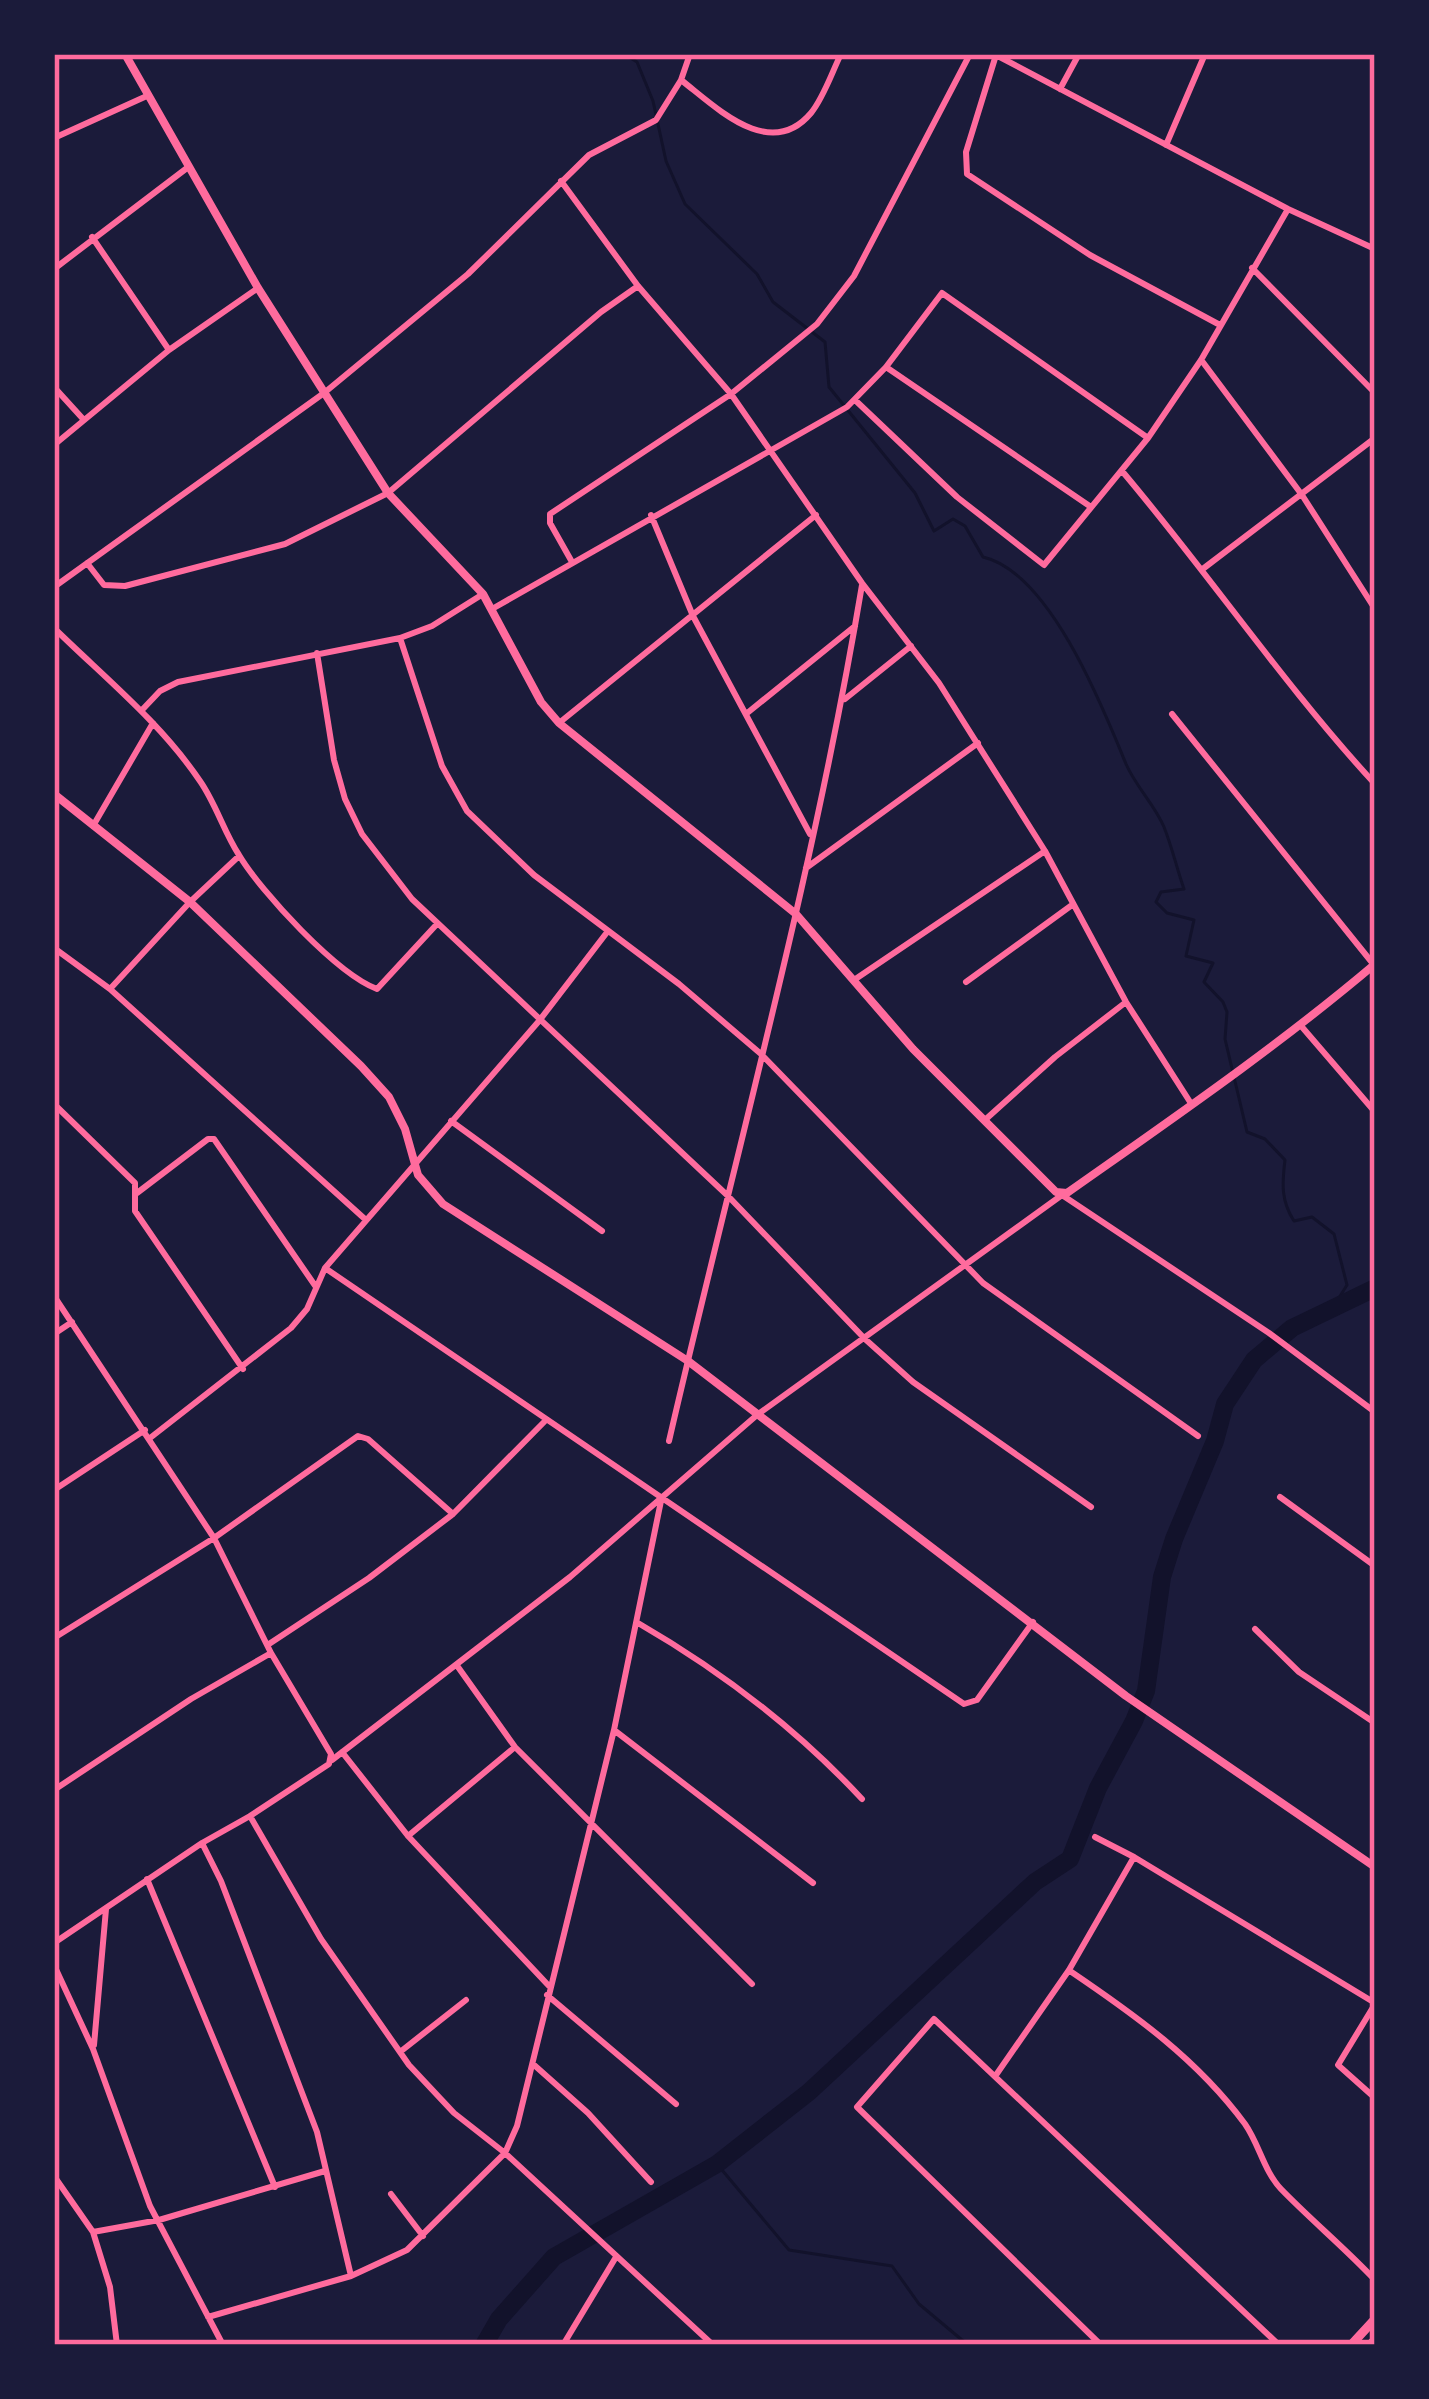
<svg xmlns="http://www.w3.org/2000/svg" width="1429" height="2399" font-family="Overpass,sans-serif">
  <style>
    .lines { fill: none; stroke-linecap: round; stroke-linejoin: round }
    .stream { stroke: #12122b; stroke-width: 3 }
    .river { stroke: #12122b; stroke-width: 18 }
    .minor { stroke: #ff6b9d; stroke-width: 6 }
    .tertiary { stroke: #ff6b9d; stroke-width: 8 }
    .trunk { stroke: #ff6b9d; stroke-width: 9 }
    .neatline { fill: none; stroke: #ff6b9d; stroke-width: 4.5 }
  </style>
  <rect width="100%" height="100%" fill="#1b1b3a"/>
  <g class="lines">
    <path class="stream" d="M624 54 637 62 653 101 666 161 685 204 757 274 773 302 825 342 829 387 915 493 934 531 953 519 965 526 983 557C1049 572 1102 705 1126 764 1136 787 1155 805 1164 827 1172 847 1177 869 1184 889L1161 892 1156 902 1167 913 1194 920 1186 956 1213 963 1204 982 1223 1002 1227 1012 1225 1039 1247 1132 1265 1139 1285 1160C1282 1184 1281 1201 1294 1221L1312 1217 1334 1234 1347 1285 1332 1309
      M717 2164 789 2250 892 2266 919 2304 968 2345"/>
    <path class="river" d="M484 2345 499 2319 554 2257 717 2164 809 2092 1035 1882 1070 1859 1098 1788 1134 1721 1146 1691 1162 1577 1174 1539 1215 1441 1225 1404 1254 1360 1292 1328 1375 1288"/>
    <path class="minor" d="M994 54 1288 209 1375 249
      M996 55 966 152 967 174 1090 255 1220 325
      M681 80C716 107 770 162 811 113 824 97 832 72 841 54
      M1060 89 1079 54
      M54 138 149 95
      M1166 145 1205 54
      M561 181 638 286 731 394 862 583 939 683 1045 851 1126 1002 1192 1105
      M92 237 169 350
      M1252 268 1375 393
      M54 269 187 168
      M1202 361 1302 495 1375 609
      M886 367 1091 507
      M54 387 84 420
      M855 400 957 497 1044 565 1148 438 1201 360 1288 209
      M54 445 169 350 258 288
      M1122 471C1209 574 1284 685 1375 784
      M651 515 693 616 810 834
      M572 562 550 523V514L731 394 817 324 854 276 970 54
      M87 563 104 585 125 586 285 544 388 493 601 312 638 286
      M1204 568 1375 438
      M54 587 324 393 468 274 589 155 656 120 681 80 690 54
      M492 609 847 407 886 367 942 293 1148 438
      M54 628C105 678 160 722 200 781 216 804 224 832 239 855 261 892 337 974 377 989L437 924
      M400 638 442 766 467 811 534 875 679 984 761 1054 983 1283 1198 1436
      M317 653 334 760 345 799 362 834 412 899 728 1196 865 1339 913 1382 1091 1507
      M845 699 911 646
      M142 710 160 691 178 682 400 638 432 626 483 594
      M746 714 855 626
      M1172 714 1374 965
      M559 723 816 515
      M93 826 153 723
      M806 868 978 743
      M54 948 110 989 366 1220
      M854 980 1045 851
      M966 982 1072 905
      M110 989 190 902 239 856
      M1302 1027 1375 1112
      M54 1104 135 1183V1211L243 1369
      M986 1119 1055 1057 1126 1002
      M451 1121 602 1231
      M137 1193 208 1139H214L316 1287
      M325 1268 964 1704 977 1700 1033 1622
      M54 1296 214 1538 271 1653 331 1754 329 1764 250 1816 321 1939 409 2065 454 2113 505 2153 713 2345
      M54 1334 72 1322
      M150 1438 291 1328 307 1309 325 1268 539 1021 608 931
      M669 1441C735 1156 814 873 862 585
      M54 1490 145 1430
      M1280 1497 1375 1566
      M638 1623C721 1671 797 1729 862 1799
      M1255 1629 1299 1672 1375 1723
      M54 1638 214 1538 358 1436 368 1439 453 1514
      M269 1644 369 1578 453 1514 545 1421
      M458 1667 515 1747 752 1984
      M614 1730 813 1883
      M342 1752 408 1836 549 1986
      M332 1760 570 1577 757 1415 1062 1195 1269 1333 1375 1412
      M54 1790 191 1699 271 1653
      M408 1836 515 1747
      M1095 1837 1134 1857
      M202 1843 221 1881 317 2132 351 2276
      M147 1879 275 2187
      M54 1943 202 1843 250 1816
      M54 1965 93 2049 150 2206 223 2345
      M1070 1971C1135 2015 1197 2059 1245 2124 1259 2144 1264 2171 1281 2189 1312 2221 1345 2248 1375 2280
      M547 1995 676 2104
      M1375 2004 1338 2065 1375 2098
      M94 2045 106 1909
      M400 2052 466 2000
      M533 2064 588 2113 651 2182
      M996 2075 1069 1970 1134 1857 1375 2003
      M54 2176 93 2232 110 2287 117 2345
      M391 2194 423 2236
      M93 2232 159 2220 325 2171
      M208 2317 351 2276 407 2250 505 2153 517 2126 614 1730 661 1501
      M563 2345 616 2257
      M1101 2345 857 2107 934 2019 1279 2345"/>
    <path class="tertiary" d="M125 54 258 288 388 493 483 594 541 702 559 723 796 914 913 1049 1056 1192 1067 1193C1172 1119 1277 1047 1375 964
      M54 794 190 902 361 1066 389 1097 405 1129 418 1175 443 1204 688 1361 1126 1696 1375 1867"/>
    <path class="trunk" d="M1351 2345 1375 2319
      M1370 2345 1375 2340"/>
  </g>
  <rect width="1429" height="2399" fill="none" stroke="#1b1b3a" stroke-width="114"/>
  <rect x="57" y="57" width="1315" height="2285" class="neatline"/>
</svg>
